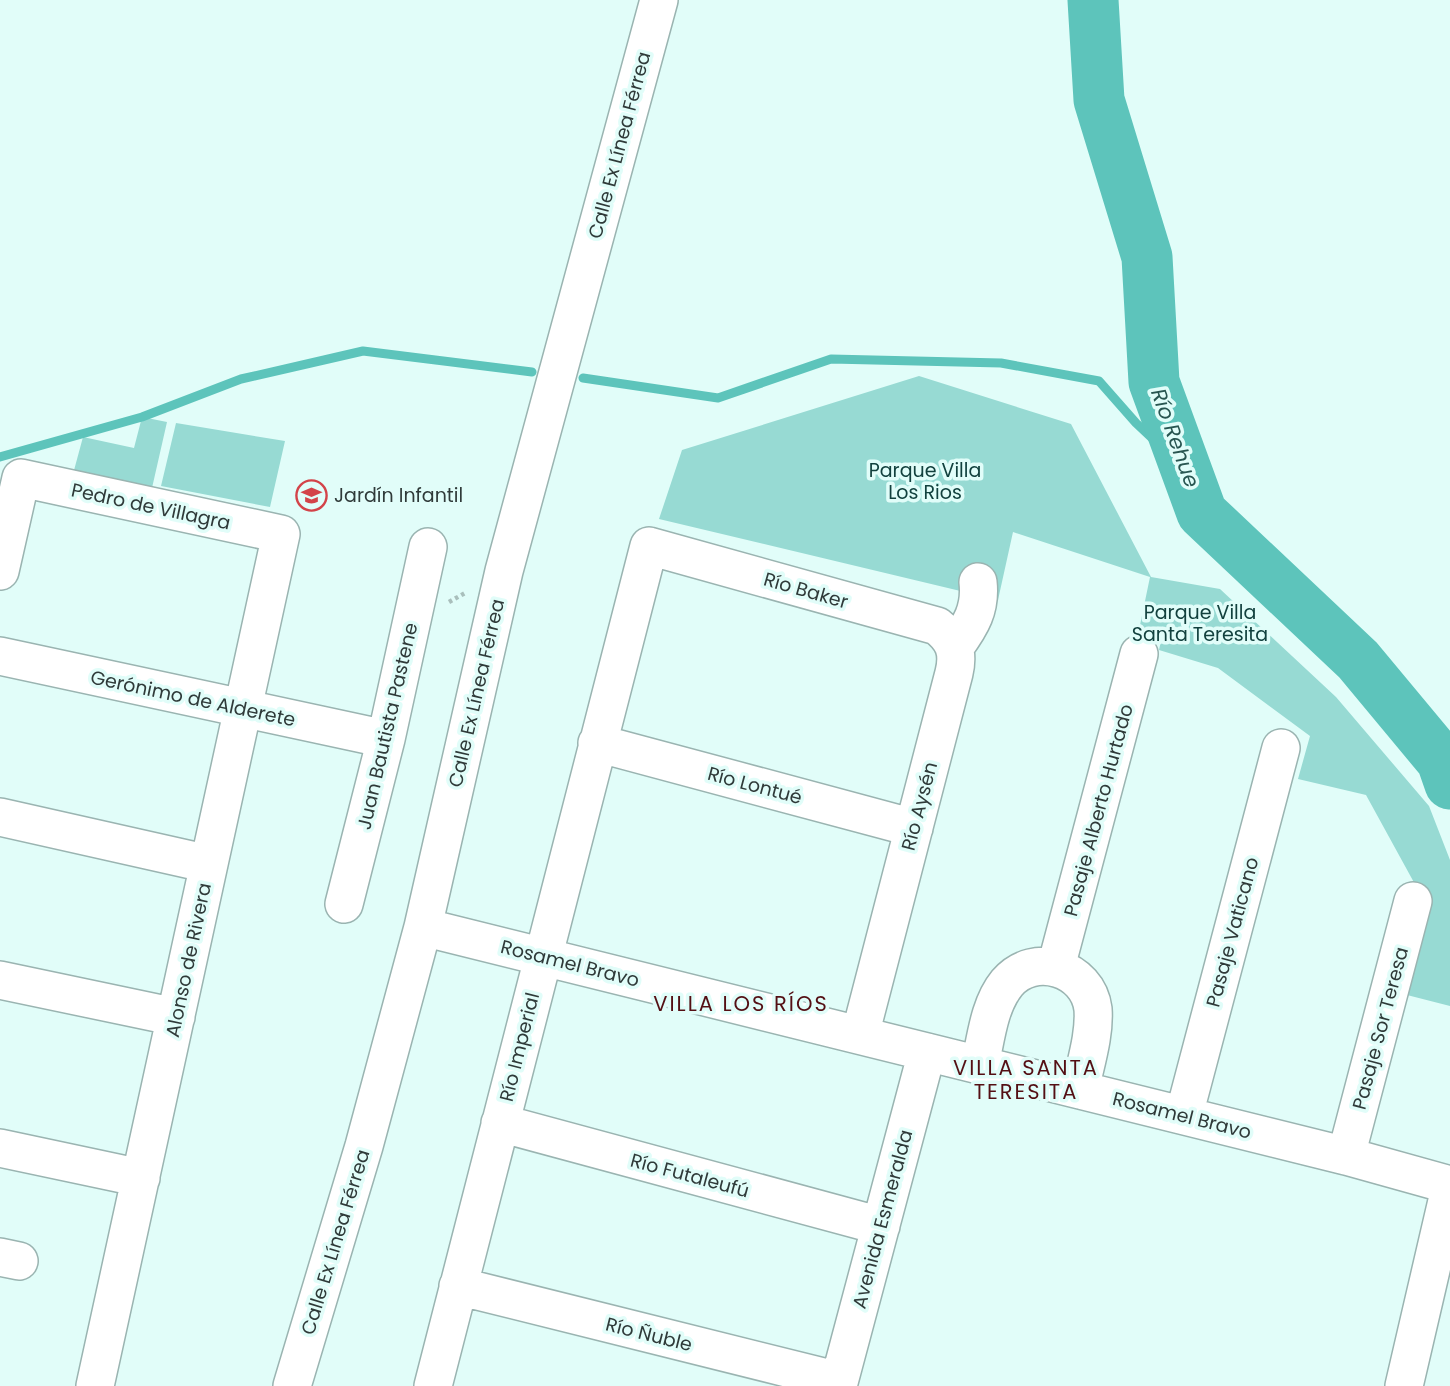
<svg xmlns="http://www.w3.org/2000/svg" width="1450" height="1386" font-family="Poppins,sans-serif">
  <style>
    .green { fill: #97dad3 }
    .lines { fill: none; stroke-linecap: round; stroke-linejoin: round }
    .stream { stroke: #5dc4bb; stroke-width: 9 }
    .river { stroke: #5dc4bb; stroke-width: 51 }
    .minor-casing { stroke: #9ab4b1; stroke-width: 40 }
    .path { stroke: #a9bfbc; stroke-width: 4.5; stroke-dasharray: 3.5 3.5; stroke-linecap: butt }
    .minor { stroke: #fff; stroke-width: 37 }
    .labels { text-anchor: middle; stroke-width: 7; stroke-linejoin: round; paint-order: stroke }
    .street-label { font-size: 19px; fill: #2f3a39; stroke: #e1fdf9 }
    .park-label { font-size: 19px; fill: #12413e; stroke: #e1fdf9 }
    .poi-label { font-size: 19px; fill: #2f3a39; stroke: #e1fdf9; text-anchor: start }
    .water-label { font-size: 21px; font-style: italic; fill: #285651; stroke: #e1fdf9 }
    .neighbourhood-label { font-size: 21px; letter-spacing: 2px; fill: #540f14; stroke: #e1fdf9 }
  </style>
  <rect width="100%" height="100%" fill="#e1fdf9"/>
  <path class="green" d="M919 376 1071 424 1151 577 1220 589 1336 697 1429 806 1450 860V1006L1407 995 1428 908 1366 795 1298 779 1310 736 1218 668 1159 650 1162 636 1139 630 1150 577 1013 532 998 600 659 519 682 450Z
    M142 417 167 422 152 488 73 474 83 437 134 448Z
    M176 423 285 441 270 507 161 486Z"/>
  <g class="lines">
    <path class="stream" d="M583 378 718 398 831 359 1001 363 1099 381 1136 423 1187 471
      M0 457 142 417 241 379 363 351 532 372"/>
    <path class="river" d="M1093 0 1099 100 1147 257 1154 382 1202 513 1358 660 1442 761 1450 784"/>
    <defs>
      <path id="minor" d="M0 571 21 478 281 534 95 1386
        M955 647C971 625 981 609 978 582
        M0 656 386 739
        M597 743 914 828
        M0 817 209 864
        M344 904 386 739 428 547
        M423 927 1346 1156 1450 1185
        M1056 967 1139 654
        M0 980 176 1017
        M980 1065C986 1038 989 1005 1007 983 1034 951 1088 968 1093 1009 1095 1035 1085 1065 1080 1090
        M1184 1115 1281 748
        M500 1123 881 1226
        M0 1148 141 1178
        M1346 1156 1413 901
        M0 1257 19 1261
        M458 1286 839 1381
        M292 1386 364 1146 423 927 504 571 659 0
        M433 1386 649 546 937 626C954 639 959 652 954 673L860 1035
        M838 1386 927 1052
        M1404 1386 1450 1188"/>
    </defs>
    <use href="#minor" class="minor-casing"/>
    <path class="path" d="M449 602 465 593"/>
    <use href="#minor" class="minor"/>
  </g>
  <defs>
    <symbol id="school-ring" viewBox="-11 -11 22 22"><circle r="9.5" fill="#e1fdf9" stroke="#d34349" stroke-width="1.5"/><path d="M0-5L7-2L0 1L-7-2ZM-4 1L0 2.5L4 1V4Q0 6-4 4Z" fill="#d34349"/></symbol>
  </defs>
  <g fill-rule="evenodd">
    <use href="#school-ring" x="294" y="478" width="35" height="35"/>
  </g>
  <g class="labels">
    <g class="street-label">
      <text transform="translate(619 145) rotate(-75)" y="7">Calle Ex Línea Férrea</text>
      <text transform="translate(151 506) rotate(12)" y="7">Pedro de Villagra</text>
      <text transform="translate(806 590) rotate(16)" y="7">Río Baker</text>
      <text transform="translate(476 693) rotate(-77)" y="7">Calle Ex Línea Férrea</text>
      <text transform="translate(193 698) rotate(12)" y="7">Gerónimo de Alderete</text>
      <text transform="translate(387 726) rotate(-77)" y="7">Juan Bautista Pastene</text>
      <text transform="translate(755 785) rotate(15)" y="7">Río Lontué</text>
      <text transform="translate(919 806) rotate(-75)" y="7">Río Aysén</text>
      <text transform="translate(1098 810) rotate(-75)" y="7">Pasaje Alberto Hurtado</text>
      <text transform="translate(1232 932) rotate(-75)" y="7">Pasaje Vaticano</text>
      <text transform="translate(188 960) rotate(-78)" y="7">Alonso de Rivera</text>
      <text transform="translate(570 963) rotate(14)" y="7">Rosamel Bravo</text>
      <text transform="translate(1380 1028) rotate(-75)" y="7">Pasaje Sor Teresa</text>
      <text transform="translate(519 1047) rotate(-76)" y="7">Río Imperial</text>
      <text transform="translate(1182 1115) rotate(14)" y="7">Rosamel Bravo</text>
      <text transform="translate(690 1175) rotate(15)" y="7">Río Futaleufú</text>
      <text transform="translate(882 1219) rotate(-75)" y="7">Avenida Esmeralda</text>
      <text transform="translate(335 1242) rotate(-73)" y="7">Calle Ex Línea Férrea</text>
      <text transform="translate(649 1334) rotate(14)" y="7">Río Ñuble</text>
    </g>
    <g class="park-label">
      <text x="925" y="477">Parque Villa<tspan x="925" dy="22">Los Rios</tspan></text>
      <text x="1200" y="619">Parque Villa<tspan x="1200" dy="22">Santa Teresita</tspan></text>
    </g>
    <g class="poi-label">
      <text x="334" y="502">Jardín Infantil</text>
    </g>
    <g class="water-label">
      <text transform="translate(1175 438) rotate(70)" y="7">Río Rehue</text>
    </g>
    <g class="neighbourhood-label">
      <text x="741" y="1011">VILLA LOS RÍOS</text>
      <text x="1026" y="1075">VILLA SANTA<tspan x="1026" dy="24">TERESITA</tspan></text>
    </g>
  </g>
</svg>
